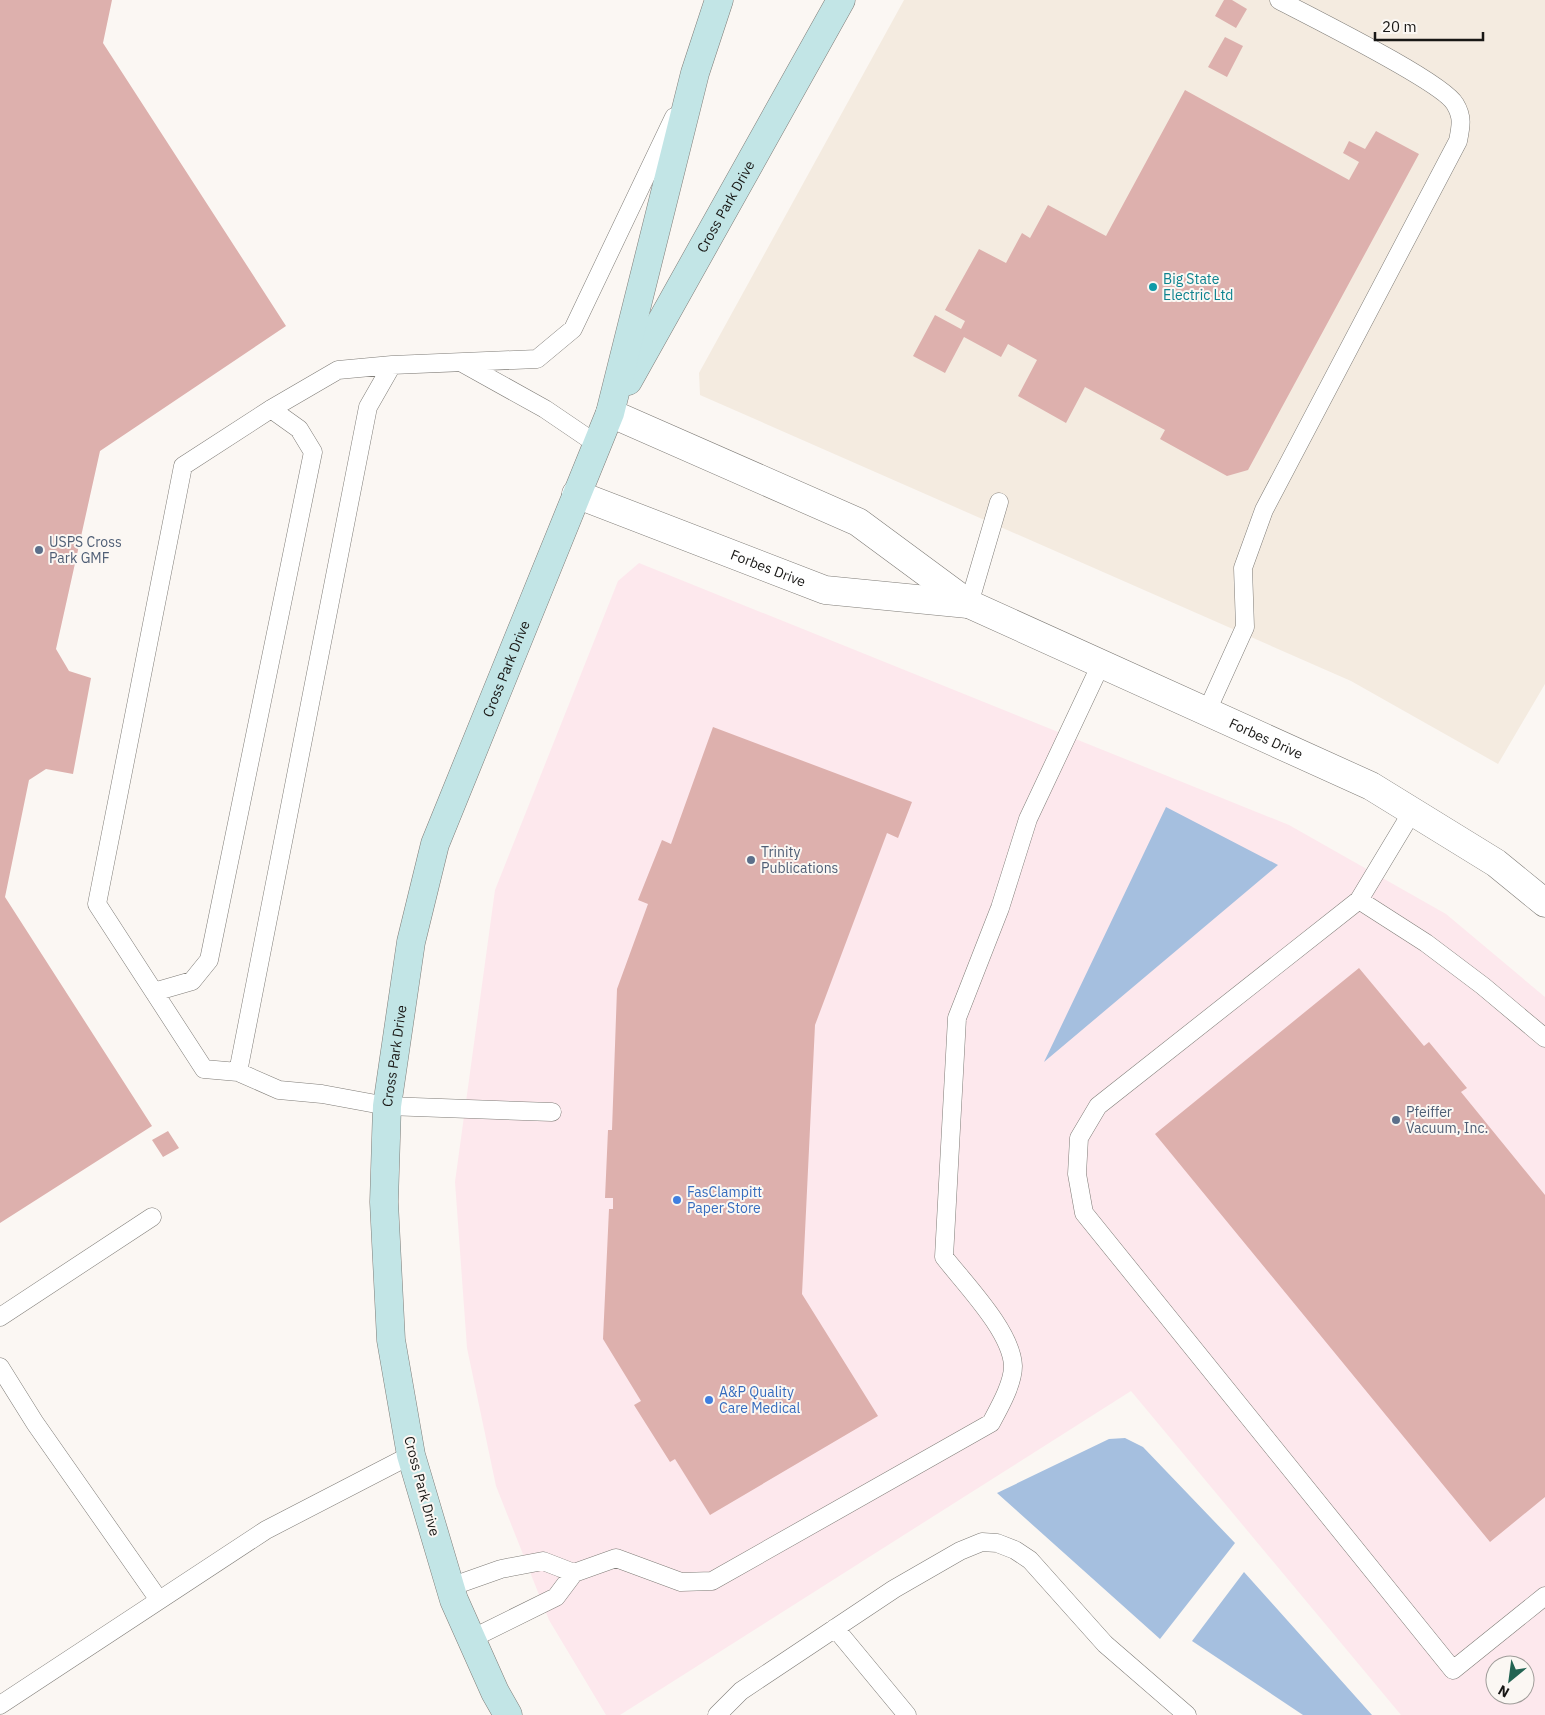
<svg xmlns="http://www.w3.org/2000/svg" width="1545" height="1715" font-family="'IBM Plex Sans',sans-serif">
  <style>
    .built { fill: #f4ebe0 }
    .industrial { fill: #fde8ed; fill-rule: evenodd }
    .water { fill: #a5bfdf }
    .building { fill: #ddb0ad }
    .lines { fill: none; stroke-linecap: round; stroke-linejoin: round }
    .lane-casing { stroke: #7f7c77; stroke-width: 19 }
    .street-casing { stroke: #7f7c77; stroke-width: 29 }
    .secondary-casing { stroke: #7f7c77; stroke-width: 29 }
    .lane { stroke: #fff; stroke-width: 18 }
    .street { stroke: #fff; stroke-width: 28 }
    .secondary { stroke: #c2e5e6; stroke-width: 28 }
    .culture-dot { fill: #0f9aa8; stroke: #fbf7f3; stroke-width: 2 }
    .service-dot { fill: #5c6f8a; stroke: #fbf7f3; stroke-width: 2 }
    .shop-dot { fill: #3f7fe0; stroke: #fbf7f3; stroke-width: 2 }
    .labels { text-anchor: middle; stroke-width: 4; stroke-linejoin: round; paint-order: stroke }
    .street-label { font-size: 14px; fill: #181715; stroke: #fbf7f3 }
    .culture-label { font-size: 14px; fill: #0d838f; stroke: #fbf7f3; text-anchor: start }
    .service-label { font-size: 14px; fill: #4e5e75; stroke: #fbf7f3; text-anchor: start }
    .shop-label { font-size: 14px; fill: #366cbe; stroke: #fbf7f3; text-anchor: start }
  </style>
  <rect width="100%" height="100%" fill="#fbf7f3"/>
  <path class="built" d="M904 0H1545V684L1498 764 1351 681 700 395 699 373Z"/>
  <path class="industrial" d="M639 563 1289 825 1446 914 1545 997V1715H1401L1131 1391 620 1715H606L549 1620 496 1486 467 1348 455 1182 495 890 618 581ZM1495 1665H1525V1695H1495Z"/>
  <path class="water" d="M1166 807 1278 865 1044 1062Z
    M1125 1438 1143 1447 1235 1543 1160 1639 997 1493 1109 1439Z
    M1244 1572 1372 1715H1303L1192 1641Z"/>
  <path class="building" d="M0 0H112L103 43 286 326 100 451 56 649 69 671 91 678 73 774 46 769 29 780 5 897 152 1126 0 1223Z
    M1224 0H1232L1247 9 1236 28 1215 16Z
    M1225 37 1243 46 1227 77 1208 67Z
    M1185 90 1349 180 1359 162 1343 153 1349 141 1365 149 1376 131 1419 154 1248 470 1227 476 1160 439 1165 430 1085 387 1066 423 1018 396 1037 360 1008 344 1001 357 964 337 945 373 913 356 935 315 961 329 965 321 945 310 979 249 1006 263 1022 233 1030 238 1048 205 1106 236Z
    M713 727 912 802 898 838 887 833 815 1025 802 1294 878 1416 710 1515 675 1459 670 1462 634 1405 641 1401 603 1339 609 1209H613V1198H605L608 1130H612L617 989 648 904 638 900 662 840 671 844Z
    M1359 968 1424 1046 1429 1042 1467 1088 1461 1092 1545 1195V1497L1490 1542 1155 1134Z
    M168 1131 179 1148 163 1157 152 1140Z"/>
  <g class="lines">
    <defs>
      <path id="lane" d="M464 364 545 409 598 445
        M969 604 999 502
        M1207 711 1245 627 1243 568 1264 510 1458 141C1461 126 1463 117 1455 104 1443 82 1309 16 1279 0
        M1412 812 1359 900 1098 1106 1079 1138 1077 1174 1084 1213 1453 1670 1545 1596
        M1359 900 1426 943 1483 986 1545 1038
        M154 992 192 981 209 960 313 452 299 429 271 409
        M238 1072 204 1069 97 904 183 466 271 409 338 370 392 365
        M552 1112 387 1106 322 1094 279 1090 238 1072 368 407 392 365 537 359 573 329 674 117
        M0 1317 152 1217
        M0 1367 35 1423 159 1600
        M450 1587 501 1569 543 1561 574 1573
        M835 1628 907 1715
        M471 1639 556 1597 574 1573 616 1558 681 1582 712 1581 991 1423C999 1408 1013 1384 1013 1366 1012 1332 965 1284 944 1257L957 1018 1000 908 1028 819 1101 664
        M0 1705 266 1530 411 1455
        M717 1715 741 1691 894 1589 960 1551 982 1542 997 1543 1015 1550 1030 1560 1105 1644 1187 1715"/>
      <g id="street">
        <path id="s1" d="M610 413 858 522 969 604 1371 786 1496 863 1545 903"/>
        <path id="s2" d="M576 494 825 590 968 604"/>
      </g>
      <g id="secondary">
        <path id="s3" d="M628 381 841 0"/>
        <path id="s4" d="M508 1715 495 1692 454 1600 411 1455 391 1340 384 1202 387 1106 411 942 435 844 610 413 695 73 719 0"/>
      </g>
    </defs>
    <use href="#lane" class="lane-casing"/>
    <use href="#street" class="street-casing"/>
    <use href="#secondary" class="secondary-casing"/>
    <use href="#lane" class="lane"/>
    <use href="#street" class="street"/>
    <use href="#secondary" class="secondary"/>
  </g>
  <circle class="culture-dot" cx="1153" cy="287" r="5"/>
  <g class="service-dot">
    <circle cx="39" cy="550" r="5"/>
    <circle cx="751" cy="860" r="5"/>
    <circle cx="1396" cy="1120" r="5"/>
  </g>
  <g class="shop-dot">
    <circle cx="677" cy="1200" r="5"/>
    <circle cx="709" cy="1400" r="5"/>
  </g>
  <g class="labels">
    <g class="street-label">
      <text dy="5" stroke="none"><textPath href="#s3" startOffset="200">Cross Park Drive</textPath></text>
      <text dy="5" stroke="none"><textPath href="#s2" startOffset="206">Forbes Drive</textPath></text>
      <text dy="5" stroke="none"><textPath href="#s4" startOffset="1085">Cross Park Drive</textPath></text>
      <text dy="5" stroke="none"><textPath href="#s1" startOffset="735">Forbes Drive</textPath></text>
      <text dy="5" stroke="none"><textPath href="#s4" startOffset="680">Cross Park Drive</textPath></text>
      <text transform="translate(422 1486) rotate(75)" y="5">Cross Park Drive</text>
    </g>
    <g class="culture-label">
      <text x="1163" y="284">Big State<tspan x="1163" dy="16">Electric Ltd</tspan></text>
    </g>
    <g class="service-label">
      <text x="49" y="547">USPS Cross<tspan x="49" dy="16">Park GMF</tspan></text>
      <text x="761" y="857">Trinity<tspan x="761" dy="16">Publications</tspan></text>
      <text x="1406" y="1117">Pfeiffer<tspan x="1406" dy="16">Vacuum, Inc.</tspan></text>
    </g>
    <g class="shop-label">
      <text x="687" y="1197">FasClampitt<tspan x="687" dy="16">Paper Store</tspan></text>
      <text x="719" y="1397">A&amp;P Quality<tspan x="719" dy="16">Care Medical</tspan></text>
    </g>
  </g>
  <g transform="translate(1510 1680) rotate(209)"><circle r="24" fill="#fbf7f3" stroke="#a09d9a"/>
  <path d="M0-4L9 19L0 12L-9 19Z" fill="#236453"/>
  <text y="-8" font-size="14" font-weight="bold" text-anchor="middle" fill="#181715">N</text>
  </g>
  <path d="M1375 32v8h108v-8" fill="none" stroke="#181715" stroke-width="2.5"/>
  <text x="1382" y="32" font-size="15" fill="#181715" stroke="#fbf7f3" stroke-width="4" paint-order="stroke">20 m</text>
</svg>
